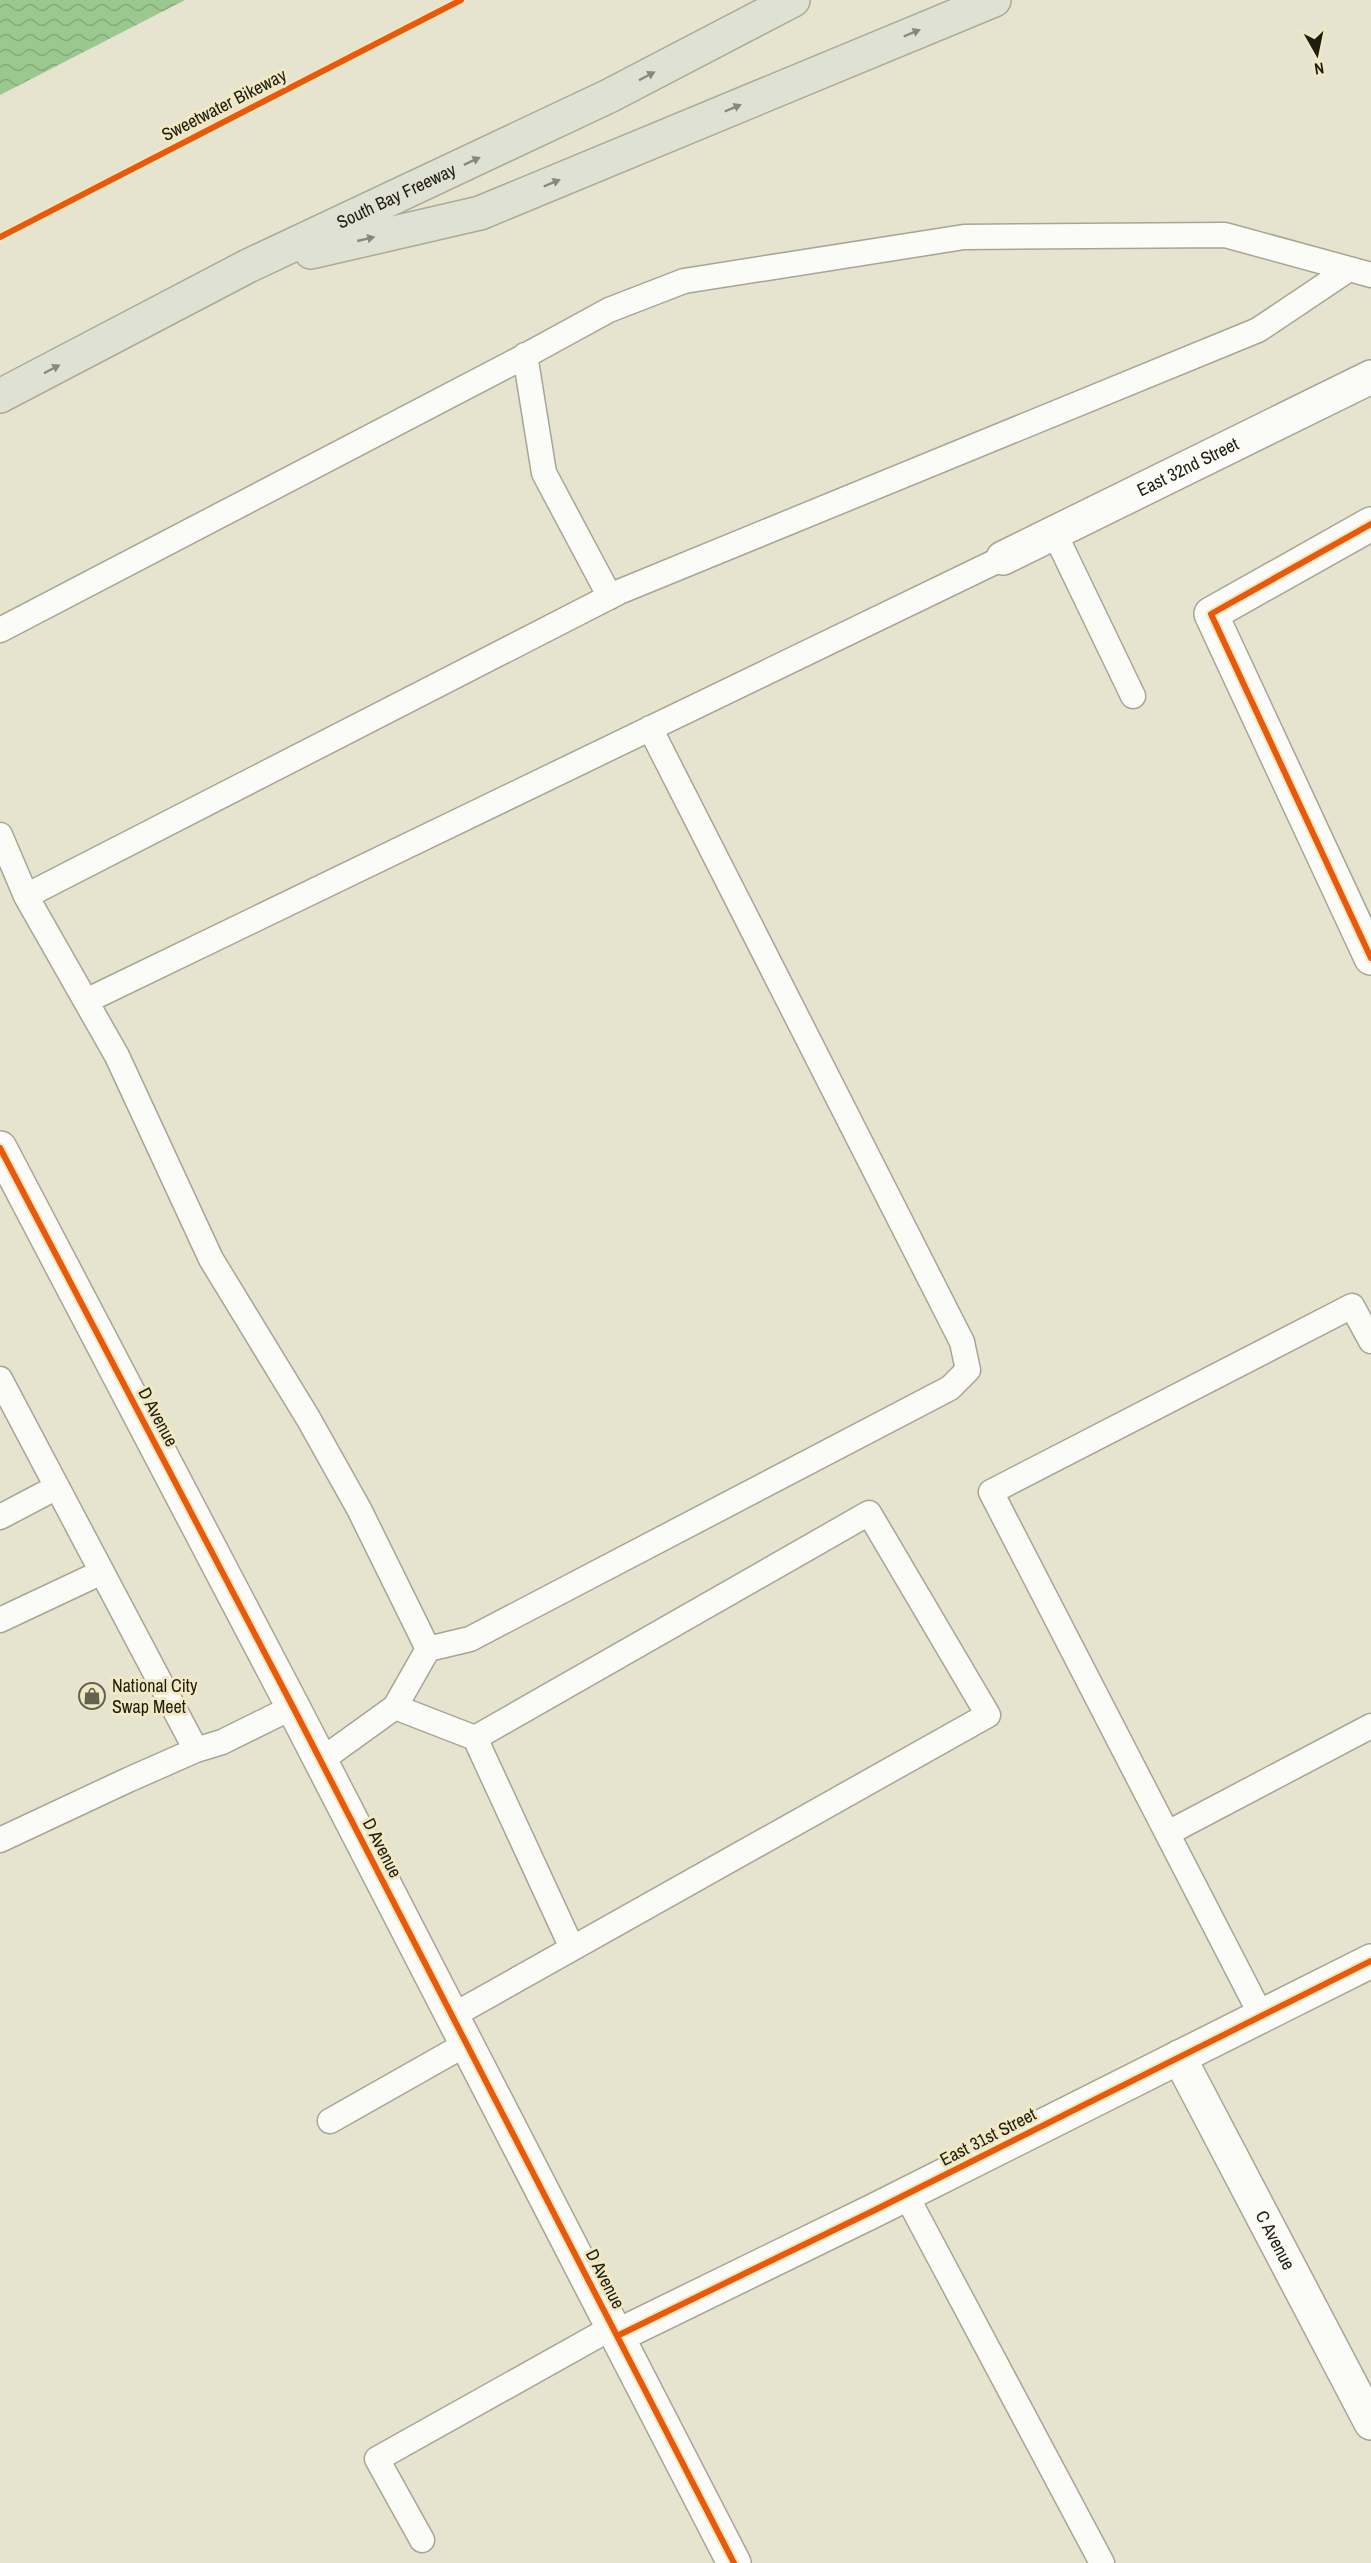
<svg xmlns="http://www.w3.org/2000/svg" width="1371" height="2563" font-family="'Archivo Narrow',sans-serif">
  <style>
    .water { fill: url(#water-waves) }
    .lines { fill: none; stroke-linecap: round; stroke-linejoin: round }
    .service-casing { stroke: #a8a595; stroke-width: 27 }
    .minor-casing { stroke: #a8a595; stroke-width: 36 }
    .motorway-casing { stroke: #abab96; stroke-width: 36 }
    .service { stroke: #fbfbf8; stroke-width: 24 }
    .minor { stroke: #fbfbf8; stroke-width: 33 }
    .motorway { stroke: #dfe1d4; stroke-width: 33 }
    .cycleway-casing { stroke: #f1e9c4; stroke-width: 10 }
    .cycleway { stroke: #e8590c; stroke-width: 6 }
    .oneway { fill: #89897b }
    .labels { text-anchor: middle; stroke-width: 6; stroke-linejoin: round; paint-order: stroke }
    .street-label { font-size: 18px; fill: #201d0f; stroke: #f1e9c4 }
    .poi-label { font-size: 18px; fill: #201d0f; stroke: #f1e9c4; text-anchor: start }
  </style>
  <defs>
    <pattern id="water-waves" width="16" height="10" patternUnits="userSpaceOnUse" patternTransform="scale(1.5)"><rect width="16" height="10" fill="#9ac88e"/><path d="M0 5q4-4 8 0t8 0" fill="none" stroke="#84ab79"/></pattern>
  </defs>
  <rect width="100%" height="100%" fill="#e6e3ce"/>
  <path class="water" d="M0 0H185L0 95Z"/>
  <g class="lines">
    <defs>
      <path id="service" d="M525 355 544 473 610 597
        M1054 532 1133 696
        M0 630 510 364 609 310 684 281 964 237 1225 235 1371 275
        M0 835 26 896 117 1056 211 1259 308 1418 359 1509 428 1649
        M26 896 619 592 1258 330 1349 269
        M86 1001 1003 558
        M0 1379 196 1750
        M0 1517 57 1487
        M0 1620 102 1572
        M395 1707 428 1649 470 1639 950 1388 968 1370 962 1342 650 728
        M475 1738 572 1948
        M320 1761 395 1707 475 1738 869 1513 988 1715 452 2016
        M1168 1833 1371 1726
        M0 1840 128 1780 196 1750 222 1742 293 1707
        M1261 2015 991 1492 1352 1306 1371 1341
        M330 2121 466 2044
        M906 2195 1102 2563
        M422 2540 377 2459 613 2327"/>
      <g id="minor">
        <path d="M1371 524 1211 614 1371 958"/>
        <path id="s1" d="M1003 558 1371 377"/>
        <path d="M0 1148 293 1707 734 2563"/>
        <path id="s2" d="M1179 2057 1371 2423"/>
        <path d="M617 2336 875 2210 1371 1961"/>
      </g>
      <g id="motorway">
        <path d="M311 252 480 213 994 0"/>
        <path id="s3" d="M0 396 248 266 609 96 793 0"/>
      </g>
    </defs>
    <use href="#service" class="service-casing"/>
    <use href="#minor" class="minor-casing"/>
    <use href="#motorway" class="motorway-casing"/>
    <use href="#service" class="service"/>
    <use href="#minor" class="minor"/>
    <use href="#motorway" class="motorway"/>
    <defs>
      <path id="cycleway" d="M0 237 461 0
        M1371 524 1211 614 1371 958
        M0 1148 293 1707 734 2563
        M617 2336 875 2210 1371 1961"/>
    </defs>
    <use href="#cycleway" class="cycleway-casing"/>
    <use href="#cycleway" class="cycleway"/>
  </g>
  <defs><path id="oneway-solid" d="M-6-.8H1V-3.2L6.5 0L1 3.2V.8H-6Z" transform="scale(1.5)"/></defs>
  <g class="oneway">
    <use href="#oneway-solid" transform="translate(912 33) rotate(-23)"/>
    <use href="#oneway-solid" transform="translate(647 76) rotate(-28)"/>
    <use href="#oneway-solid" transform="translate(733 108) rotate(-23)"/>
    <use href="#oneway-solid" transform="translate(472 161) rotate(-25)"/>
    <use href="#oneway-solid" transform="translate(552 183) rotate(-23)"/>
    <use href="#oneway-solid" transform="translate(366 239) rotate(-13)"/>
    <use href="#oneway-solid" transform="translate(52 369) rotate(-28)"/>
  </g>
  <defs>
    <symbol id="shop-ring" viewBox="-11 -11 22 22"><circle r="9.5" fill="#f1e9c4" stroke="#656252" stroke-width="1.5"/><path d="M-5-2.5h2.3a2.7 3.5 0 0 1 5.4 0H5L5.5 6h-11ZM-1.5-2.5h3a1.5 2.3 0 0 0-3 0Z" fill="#656252"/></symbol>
  </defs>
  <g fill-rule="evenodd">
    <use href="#shop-ring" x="77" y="1681" width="30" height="30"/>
  </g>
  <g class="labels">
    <g class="street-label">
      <text transform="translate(224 105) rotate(-27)" y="6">Sweetwater Bikeway</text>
      <text dy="6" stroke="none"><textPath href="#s3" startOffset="444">South Bay Freeway</textPath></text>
      <text dy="6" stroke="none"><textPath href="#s1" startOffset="206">East 32nd Street</textPath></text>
      <text transform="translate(158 1417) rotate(62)" y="6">D Avenue</text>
      <text transform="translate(382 1848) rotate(63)" y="6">D Avenue</text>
      <text transform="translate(988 2137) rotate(-27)" y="6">East 31st Street</text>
      <text dy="6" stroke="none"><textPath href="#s2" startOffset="207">C Avenue</textPath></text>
      <text transform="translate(605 2279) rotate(63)" y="6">D Avenue</text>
    </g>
    <g class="poi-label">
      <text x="112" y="1692">National City<tspan x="112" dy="21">Swap Meet</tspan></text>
    </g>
  </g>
  <g transform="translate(1317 54) rotate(171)" stroke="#f1e9c4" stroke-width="4.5" paint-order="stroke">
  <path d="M0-4.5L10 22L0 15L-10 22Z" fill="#201d0f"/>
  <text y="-9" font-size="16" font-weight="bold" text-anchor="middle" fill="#201d0f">N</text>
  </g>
</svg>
